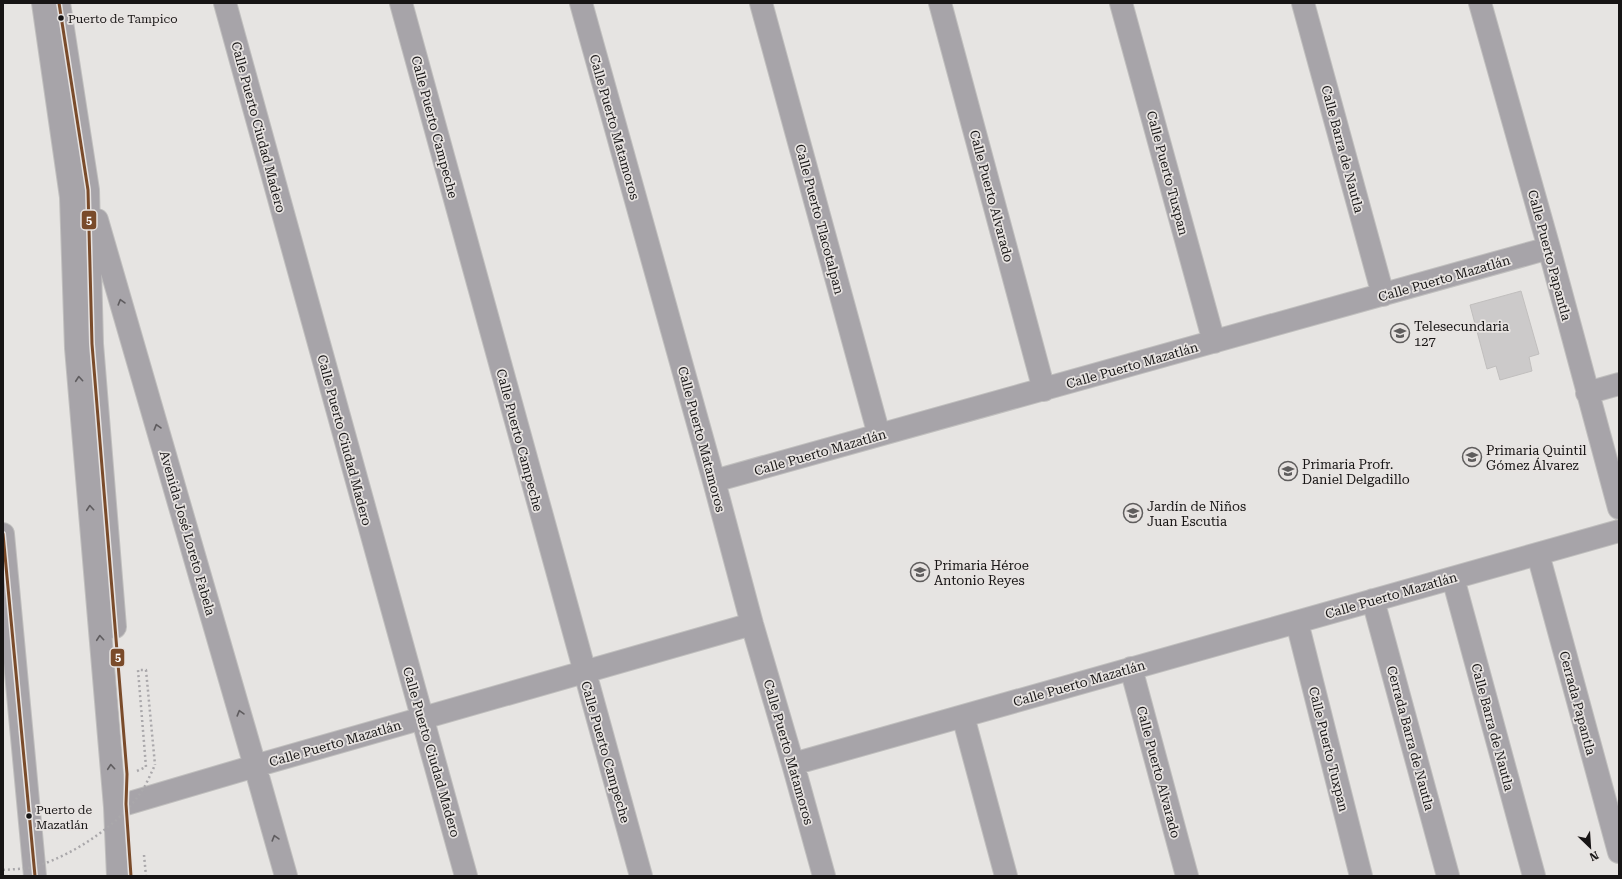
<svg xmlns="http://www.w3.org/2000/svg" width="1622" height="879" font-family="'Roboto Serif',serif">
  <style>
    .building { fill: #cccaca; stroke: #c1bfbe }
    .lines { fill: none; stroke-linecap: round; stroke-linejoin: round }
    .minor-casing { stroke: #c0bfbe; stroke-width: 24 }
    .path { stroke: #aaa8ab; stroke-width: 2.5; stroke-dasharray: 2 3; stroke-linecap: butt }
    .minor { stroke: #a7a4a9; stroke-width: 22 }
    .path-bridge { stroke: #aaa8ab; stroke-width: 2.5; stroke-dasharray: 2 3; stroke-linecap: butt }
    .bus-1-casing { stroke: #e7e3e1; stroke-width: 6 }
    .bus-1 { stroke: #7a4b2a; stroke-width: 3 }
    .oneway { stroke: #5f5c5f }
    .bus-dot { fill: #171515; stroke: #e7e3e1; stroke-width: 1.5 }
    .labels { text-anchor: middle; stroke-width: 3.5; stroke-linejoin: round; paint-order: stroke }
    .bus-label { font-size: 12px; fill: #171515; stroke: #e7e3e1; text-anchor: start }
    .street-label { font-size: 13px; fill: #171515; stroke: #e7e3e1 }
    .poi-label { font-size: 13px; fill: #171515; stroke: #e7e3e1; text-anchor: start }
    .line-badge { stroke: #e7e3e1; stroke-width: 1.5 }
    .badge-label { font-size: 11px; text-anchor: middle; font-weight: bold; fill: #fff }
  </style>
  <rect width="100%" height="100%" fill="#e6e4e2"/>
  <path class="building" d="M1521 291 1539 354 1529 357 1532 371 1500 380 1496 366 1487 369 1470 305Z"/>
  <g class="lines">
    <defs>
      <path id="minor" d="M43 3 71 197 76 348 115 807 118 876
        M59 3 88 190 92 344 115 627
        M225 3 466 876
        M401 3 641 876
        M581 3 714 481 752 624 793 764 824 876
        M761 3 879 435
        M940 3 1044 390
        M1121 3 1214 342
        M1303 3 1383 295
        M1480 3 1549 248 1619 508
        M97 220 255 766 286 876
        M1587 393 1619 384
        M714 481 1549 248
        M3 534 35 876
        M1538 554 1619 852
        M1453 578 1534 876
        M1373 600 1448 876
        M1297 622 1361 876
        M1131 668 1187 876
        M963 716 1006 876
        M793 764 1619 531
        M126 804 255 766 752 624"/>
    </defs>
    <use href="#minor" class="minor-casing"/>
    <path class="path" d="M137 771 146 767 138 670H146L155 765
      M144 855 146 876"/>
    <use href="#minor" class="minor"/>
    <path class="path-bridge" d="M3 870C15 869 28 869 40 865 74 854 118 825 139 795 146 786 150 775 155 765"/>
    <defs>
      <path id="bus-1" d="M59 3 88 190 92 344 127 774 126 804 131 876
        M3 534 35 876"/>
    </defs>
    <use href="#bus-1" class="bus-1-casing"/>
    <use href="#bus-1" class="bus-1"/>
  </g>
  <defs><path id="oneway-chevron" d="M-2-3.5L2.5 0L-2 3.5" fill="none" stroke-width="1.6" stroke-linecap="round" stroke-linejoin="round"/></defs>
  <g class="oneway">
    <use href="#oneway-chevron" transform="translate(121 302) rotate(-106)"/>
    <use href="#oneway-chevron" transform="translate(79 379) rotate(-95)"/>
    <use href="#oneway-chevron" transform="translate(157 427) rotate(-106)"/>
    <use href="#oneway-chevron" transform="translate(90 508) rotate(-95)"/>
    <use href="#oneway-chevron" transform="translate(100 638) rotate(-95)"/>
    <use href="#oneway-chevron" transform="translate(240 713) rotate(-106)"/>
    <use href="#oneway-chevron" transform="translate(111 767) rotate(-95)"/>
    <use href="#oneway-chevron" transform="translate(275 838) rotate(-106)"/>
  </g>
  <defs>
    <symbol id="school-ring" viewBox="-11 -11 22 22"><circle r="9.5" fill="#e7e3e1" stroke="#5f5d5d" stroke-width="1.5"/><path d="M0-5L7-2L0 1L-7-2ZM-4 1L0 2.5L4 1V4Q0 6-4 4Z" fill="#5f5d5d"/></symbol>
  </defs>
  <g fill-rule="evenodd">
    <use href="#school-ring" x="1389" y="322" width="22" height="22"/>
    <use href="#school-ring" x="1461" y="446" width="22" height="22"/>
    <use href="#school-ring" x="1277" y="460" width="22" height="22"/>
    <use href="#school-ring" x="1122" y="502" width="22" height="22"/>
    <use href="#school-ring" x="909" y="561" width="22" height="22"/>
  </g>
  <g class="bus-dot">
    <circle cx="61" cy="18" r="3.5"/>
    <circle cx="29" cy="816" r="3.5"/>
  </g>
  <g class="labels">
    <g class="bus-label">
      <text x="68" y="23">Puerto de Tampico</text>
      <text x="36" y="814">Puerto de<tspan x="36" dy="15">Mazatlán</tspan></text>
    </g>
    <g class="street-label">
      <text transform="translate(259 127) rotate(75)" y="5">Calle Puerto Ciudad Madero</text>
      <text transform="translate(435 127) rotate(75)" y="5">Calle Puerto Campeche</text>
      <text transform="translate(615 127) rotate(74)" y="5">Calle Puerto Matamoros</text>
      <text transform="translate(1343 149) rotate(75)" y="5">Calle Barra de Nautla</text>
      <text transform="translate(1168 173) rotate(75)" y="5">Calle Puerto Tuxpan</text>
      <text transform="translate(992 196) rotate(75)" y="5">Calle Puerto Alvarado</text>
      <text transform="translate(820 219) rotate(75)" y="5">Calle Puerto Tlacotalpan</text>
      <text transform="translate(1550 255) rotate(75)" y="5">Calle Puerto Papantla</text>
      <text transform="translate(1444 278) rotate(-16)" y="5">Calle Puerto Mazatlán</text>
      <text transform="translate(1132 365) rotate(-16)" y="5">Calle Puerto Mazatlán</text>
      <text transform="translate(702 439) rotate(75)" y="5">Calle Puerto Matamoros</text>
      <text transform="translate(345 440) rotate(75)" y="5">Calle Puerto Ciudad Madero</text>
      <text transform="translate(520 440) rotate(75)" y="5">Calle Puerto Campeche</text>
      <text transform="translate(820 452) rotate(-16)" y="5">Calle Puerto Mazatlán</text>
      <text transform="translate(188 533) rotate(74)" y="5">Avenida José Loreto Fabela</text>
      <text transform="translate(1391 595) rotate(-16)" y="5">Calle Puerto Mazatlán</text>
      <text transform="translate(1079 683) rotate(-16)" y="5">Calle Puerto Mazatlán</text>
      <text transform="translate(1578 703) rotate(75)" y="5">Cerrada Papantla</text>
      <text transform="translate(1493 727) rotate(75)" y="5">Calle Barra de Nautla</text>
      <text transform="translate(1411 738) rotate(75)" y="5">Cerrada Barra de Nautla</text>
      <text transform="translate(335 743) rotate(-16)" y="5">Calle Puerto Mazatlán</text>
      <text transform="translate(1329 749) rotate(76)" y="5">Calle Puerto Tuxpan</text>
      <text transform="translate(432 752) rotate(74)" y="5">Calle Puerto Ciudad Madero</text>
      <text transform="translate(606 752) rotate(74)" y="5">Calle Puerto Campeche</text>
      <text transform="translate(789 752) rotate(74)" y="5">Calle Puerto Matamoros</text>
      <text transform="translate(1159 772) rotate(75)" y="5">Calle Puerto Alvarado</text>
    </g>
    <g class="poi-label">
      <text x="1414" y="331">Telesecundaria<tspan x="1414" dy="15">127</tspan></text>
      <text x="1486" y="455">Primaria Quintil<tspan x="1486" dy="15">Gómez Álvarez</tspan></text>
      <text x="1302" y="469">Primaria Profr.<tspan x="1302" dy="15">Daniel Delgadillo</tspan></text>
      <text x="1147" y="511">Jardín de Niños<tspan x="1147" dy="15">Juan Escutia</tspan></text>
      <text x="934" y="570">Primaria Héroe<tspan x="934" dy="15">Antonio Reyes</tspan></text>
    </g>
  </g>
  <g class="line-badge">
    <rect x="81" y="210" width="16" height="20" rx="4" fill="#7a4b2a"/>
    <rect x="110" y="648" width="15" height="19" rx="4" fill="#7a4b2a"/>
  </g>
  <g class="badge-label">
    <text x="89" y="224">5</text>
    <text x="118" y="661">5</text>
  </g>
  <rect width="1622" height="879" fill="none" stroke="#171515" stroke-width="8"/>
  <g transform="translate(1590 847) rotate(155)" stroke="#e7e3e1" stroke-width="3" paint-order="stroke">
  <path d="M0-3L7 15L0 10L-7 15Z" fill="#171515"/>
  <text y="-6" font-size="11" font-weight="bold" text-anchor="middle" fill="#171515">N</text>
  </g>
</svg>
